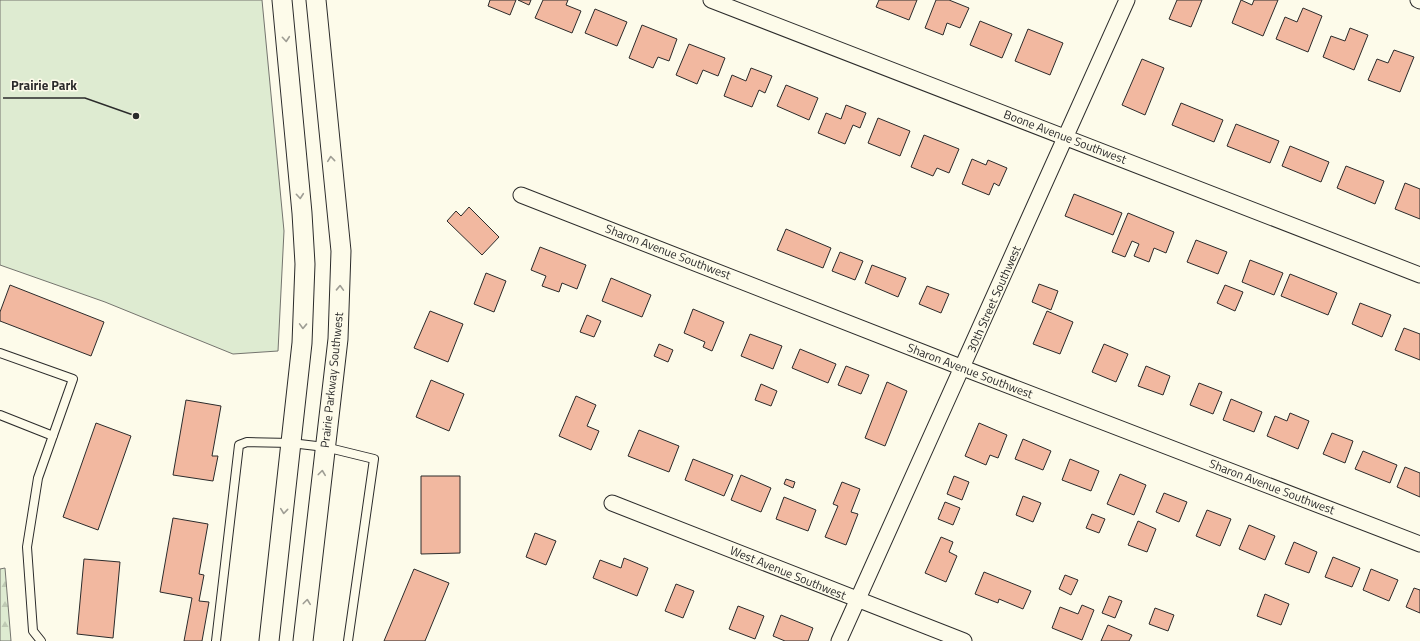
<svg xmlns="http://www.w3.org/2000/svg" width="1420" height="641" font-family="'Titillium Web',sans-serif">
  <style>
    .forest { fill: url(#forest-firs); stroke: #74746e }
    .park { fill: #deebd1; stroke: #74746e }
    .building { fill: #f2b8a0; stroke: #2b2b2b }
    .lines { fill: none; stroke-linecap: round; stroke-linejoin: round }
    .service-casing { stroke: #2b2b2b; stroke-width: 10 }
    .minor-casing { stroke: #2b2b2b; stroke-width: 17 }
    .tertiary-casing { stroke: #2b2b2b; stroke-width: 21 }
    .service { stroke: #fdfbea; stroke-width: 8 }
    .minor { stroke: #fdfbea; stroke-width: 15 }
    .tertiary { stroke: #fdfbea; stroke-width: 19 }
    .oneway { stroke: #9e9d94 }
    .labels { text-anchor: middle; stroke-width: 3; stroke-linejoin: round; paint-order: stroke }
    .street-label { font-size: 12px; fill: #2b2b2b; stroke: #fdfbea }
    .leader { fill: none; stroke: #2b2b2b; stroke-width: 1.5 }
    .callout-dot { fill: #2b2b2b; stroke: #fdfbea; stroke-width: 1.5 }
    .callout-label { font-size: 13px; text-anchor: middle; font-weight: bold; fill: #2b2b2b; stroke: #fdfbea; stroke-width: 3; stroke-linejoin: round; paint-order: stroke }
  </style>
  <defs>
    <pattern id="forest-firs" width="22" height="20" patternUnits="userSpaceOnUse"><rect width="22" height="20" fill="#deebd1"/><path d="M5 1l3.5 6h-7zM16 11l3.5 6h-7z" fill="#bfcab4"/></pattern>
  </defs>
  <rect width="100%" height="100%" fill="#fdfbea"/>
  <path class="forest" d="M5 568 11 641H0V569Z"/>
  <path class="park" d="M0 0H262L284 231 278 351 233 354 105 302 0 265Z"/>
  <path class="building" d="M490 0H516L510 15 488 6Z
    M518 0H531L529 5Z
    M543 0H568L566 5 581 11 572 33 535 18Z
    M879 0H917L909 20 876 7Z
    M936 0H949L969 8 960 28 947 23 943 35 925 28Z
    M1177 0H1202L1191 27 1169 19Z
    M1241 0 1252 5 1254 0H1278L1263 36 1232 23Z
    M1303 8 1322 16 1308 52 1276 39 1285 17 1297 22Z
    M595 9 627 22 617 46 585 33Z
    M980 21 1012 34 1002 58 970 45Z
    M642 25 677 39 669 61 658 57 653 68 629 58Z
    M1350 28 1368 35 1354 70 1323 57 1331 36 1345 41Z
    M1028 29 1063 43 1050 75 1015 61Z
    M689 44 725 58 718 76 703 70 697 84 676 75Z
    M1394 50 1414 57 1400 92 1368 80 1377 59 1388 63Z
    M1142 59 1164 68 1145 115 1122 105Z
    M751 68 772 76 765 93 759 90 752 107 724 96 732 75 746 81Z
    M786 85 818 98 809 120 777 106Z
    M1181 103 1223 120 1214 142 1172 125Z
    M846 105 866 113 860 128 853 125 845 144 818 133 826 113 841 119Z
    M878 118 910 131 900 156 868 143Z
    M1236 124 1279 141 1270 163 1227 146Z
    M924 135 959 149 949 173 937 168 933 176 911 167Z
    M1290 146 1329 162 1321 182 1282 166Z
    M972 159 986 165 988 160 1007 168 999 186 994 183 989 195 962 184Z
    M1346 166 1384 181 1375 204 1337 188Z
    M1405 183 1420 189V219L1395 209Z
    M1074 194 1122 213 1113 235 1065 216Z
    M469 207 499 237 482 255 447 221 456 211 461 216Z
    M1128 213 1174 232 1166 253 1154 248 1149 262 1134 256 1139 244 1132 241 1125 257 1112 252Z
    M786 229 831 248 823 268 777 250Z
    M1196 240 1227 252 1218 274 1187 262Z
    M540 247 586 265 577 289 562 283 559 292 542 286 546 276 531 270Z
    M840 252 863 261 855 280 832 271Z
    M1250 260 1283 273 1274 295 1242 282Z
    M872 265 906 278 898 297 865 283Z
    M486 273 506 281 494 312 474 304Z
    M1290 274 1337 293 1328 315 1281 296Z
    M611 278 651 295 642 317 602 301Z
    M1039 284 1058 291 1051 310 1032 302Z
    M10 285 104 322 91 356 0 321V312Z
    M1225 285 1243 292 1235 311 1217 303Z
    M927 286 949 294 941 313 919 304Z
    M1360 303 1391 315 1382 337 1352 324Z
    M693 309 724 322 712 351 703 347 705 342 684 333Z
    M430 311 463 324 448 362 414 348Z
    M1047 311 1073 322 1060 354 1033 344Z
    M587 315 601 321 594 337 580 332Z
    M1404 328 1420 334V360L1395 350Z
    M750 334 782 346 773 369 741 356Z
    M659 344 673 350 668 362 654 356Z
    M1104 344 1128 354 1116 382 1092 372Z
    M800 349 836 364 828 383 792 368Z
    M846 366 869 375 861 394 838 385Z
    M1146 366 1170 376 1163 395 1138 386Z
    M431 380 464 394 449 431 416 417Z
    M887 382 907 391 885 446 865 438Z
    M1199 383 1222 392 1213 414 1190 405Z
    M761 384 777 391 771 406 755 400Z
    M576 396 596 405 587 426 599 431 591 450 559 436Z
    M1231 399 1262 412 1254 432 1223 420Z
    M186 400 221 406 212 456H218L213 481 173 475Z
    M1290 413 1309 421 1298 449 1267 436 1275 416 1287 421Z
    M96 423 131 436 98 530 63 517Z
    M979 423 1007 435 998 458 990 455 986 465 965 456Z
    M639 430 679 446 669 472 628 456Z
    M1332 433 1353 441 1345 463 1323 454Z
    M1023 439 1051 451 1043 470 1015 459Z
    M1363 451 1397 465 1390 483 1355 469Z
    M693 459 733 475 724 496 685 480Z
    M1070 459 1099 471 1091 491 1062 480Z
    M1405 467 1420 473V497L1397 487Z
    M1120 474 1146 485 1134 515 1107 504Z
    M741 475 771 488 761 512 731 500Z
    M421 476H460V553L421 554Z
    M954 476 969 482 962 500 947 494Z
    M786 479 795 482 793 488 784 484Z
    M842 482 860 489 851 512 858 514 846 545 825 537 838 506 833 504Z
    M1164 493 1187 502 1179 522 1156 512Z
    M1023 496 1041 503 1033 522 1016 515Z
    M784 497 816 510 808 531 776 519Z
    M945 502 960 508 953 525 938 519Z
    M1207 510 1231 519 1220 546 1196 536Z
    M1092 514 1105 519 1099 533 1086 528Z
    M173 518 208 524 199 574 204 575 199 601 209 602 202 641H184L192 598 160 592Z
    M1138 521 1156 529 1147 552 1128 545Z
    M1249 525 1275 536 1265 560 1239 549Z
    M535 533 556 541 546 565 526 557Z
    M941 537 953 542 949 552 957 556 946 582 925 573Z
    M1294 542 1317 552 1309 573 1285 564Z
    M1333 557 1360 568 1352 587 1325 577Z
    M624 558 648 568 637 596 593 578 600 560 621 568Z
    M84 559 120 562 113 638 77 634Z
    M414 569 449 583 425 641H384Z
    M1371 569 1398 580 1389 601 1363 590Z
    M984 572 1031 591 1023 609 999 599 998 603 975 594Z
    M1065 575 1078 580 1071 595 1059 589Z
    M676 584 694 591 683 618 665 611Z
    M1414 588 1420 590V613L1406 607Z
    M1265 594 1289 604 1281 625 1257 616Z
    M1109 596 1122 601 1115 618 1102 613Z
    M1082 605 1094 610 1082 640 1052 628 1060 607 1078 614Z
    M738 606 764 616 755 639 729 629Z
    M1155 608 1174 615 1168 631 1149 624Z
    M781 615 813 628 808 641H785L773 636Z
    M1108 625 1132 635 1129 641H1101Z"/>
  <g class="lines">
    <defs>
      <path id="service" d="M0 353 73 379 38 478 27 547 33 631 41 641
        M0 415 53 436
        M216 641 239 445 247 442 291 443 325 447 374 459 348 641"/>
      <path id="minor" d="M711 0 1420 275
        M1418 0 1420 1
        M521 195 963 368 1420 544
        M612 503 964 641
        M839 641 1127 0"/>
      <path id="tertiary" d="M269 641 302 343 305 264 302 213 282 0
        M303 641 338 339 341 251 316 0"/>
    </defs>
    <use href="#service" class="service-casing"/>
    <use href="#minor" class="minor-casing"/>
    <use href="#tertiary" class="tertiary-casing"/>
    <use href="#service" class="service"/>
    <use href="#minor" class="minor"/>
    <use href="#tertiary" class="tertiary"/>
  </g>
  <defs><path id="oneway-chevron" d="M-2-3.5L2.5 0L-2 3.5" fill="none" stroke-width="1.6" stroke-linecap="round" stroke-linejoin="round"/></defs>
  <g class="oneway">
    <use href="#oneway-chevron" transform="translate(286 39) rotate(85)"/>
    <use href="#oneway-chevron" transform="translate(331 159) rotate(-96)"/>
    <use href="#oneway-chevron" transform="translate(300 196) rotate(85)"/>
    <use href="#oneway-chevron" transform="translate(340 288) rotate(-88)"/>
    <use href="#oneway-chevron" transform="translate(303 326) rotate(92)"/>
    <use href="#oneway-chevron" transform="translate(322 473) rotate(-83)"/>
    <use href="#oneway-chevron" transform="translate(284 511) rotate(96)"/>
    <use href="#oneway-chevron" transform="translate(307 602) rotate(-83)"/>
  </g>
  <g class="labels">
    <g class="street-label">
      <text transform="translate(1065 137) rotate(21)" y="4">Boone Avenue Southwest</text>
      <text transform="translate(668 252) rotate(21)" y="4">Sharon Avenue Southwest</text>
      <text transform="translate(994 299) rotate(-66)" y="4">30th Street Southwest</text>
      <text transform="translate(970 371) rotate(21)" y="4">Sharon Avenue Southwest</text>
      <text transform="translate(332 380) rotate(-84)" y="4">Prairie Parkway Southwest</text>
      <text transform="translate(1272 487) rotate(21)" y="4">Sharon Avenue Southwest</text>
      <text transform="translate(788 573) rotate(22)" y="4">West Avenue Southwest</text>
    </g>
  </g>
  <path class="leader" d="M136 116L85 98H3"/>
  <circle class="callout-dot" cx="136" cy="116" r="4"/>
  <g class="callout-label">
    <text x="44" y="90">Prairie Park</text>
  </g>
</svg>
